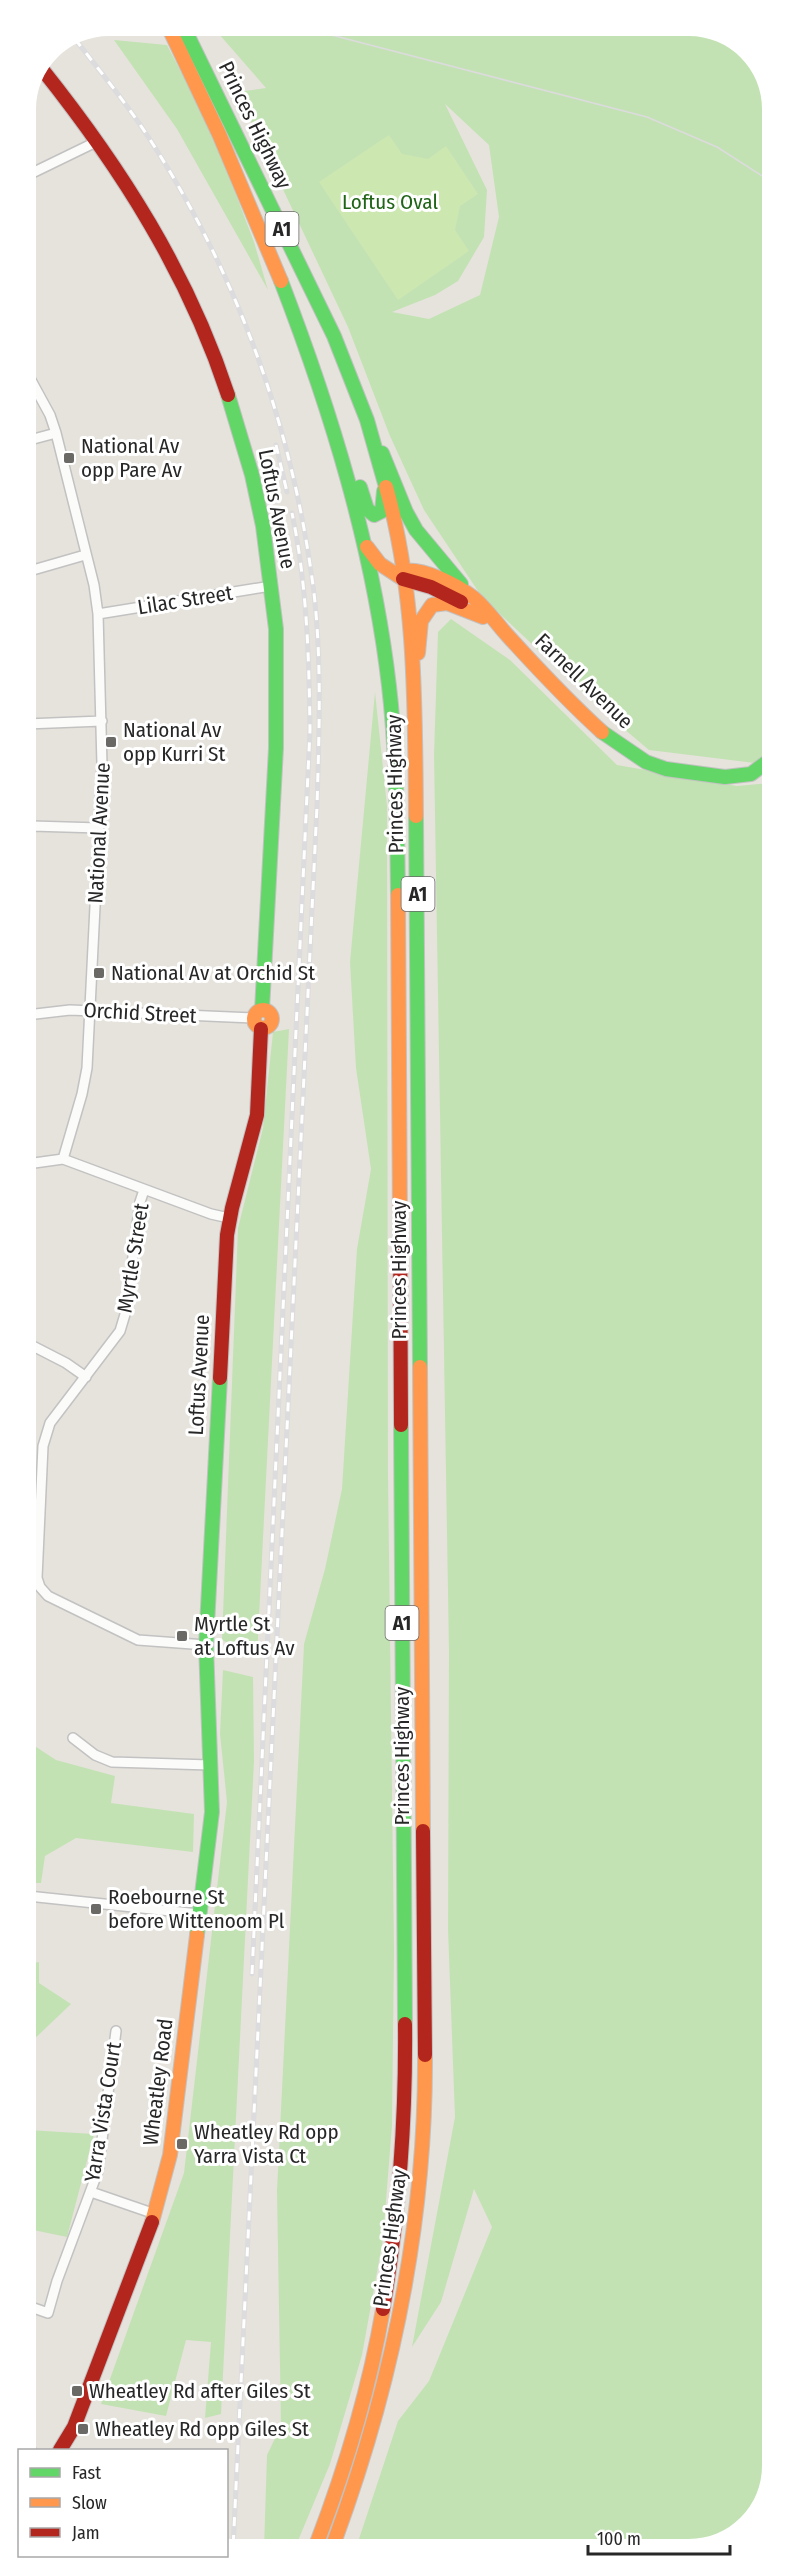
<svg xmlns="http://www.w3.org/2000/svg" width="798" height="2575" font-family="'Fira Sans Condensed',sans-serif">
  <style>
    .green { fill: #c3e2b4; fill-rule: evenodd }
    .pitch { fill: #cde7b1 }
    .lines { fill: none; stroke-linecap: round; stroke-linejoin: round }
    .street-casing { stroke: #c3c2c2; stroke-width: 12 }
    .fast-casing { stroke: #c3c2c2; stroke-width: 16 }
    .slow-casing { stroke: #c3c2c2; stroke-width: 16 }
    .jam-casing { stroke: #c3c2c2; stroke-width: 16 }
    .street { stroke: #fbfbfa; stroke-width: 9 }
    .fast { stroke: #63d668; stroke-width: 14 }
    .slow { stroke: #ff974d; stroke-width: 14 }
    .jam { stroke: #b3261e; stroke-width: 14 }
    .tram { stroke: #dcdbdd; stroke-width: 1.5 }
    .rail-casing { stroke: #dcdbdd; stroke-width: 5 }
    .rail { stroke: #fff; stroke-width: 3; stroke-dasharray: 9; stroke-linecap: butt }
    .poi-dot { fill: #6a6966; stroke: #fff; stroke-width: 2 }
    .labels { text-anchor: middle; stroke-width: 6; stroke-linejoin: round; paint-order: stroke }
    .shield { fill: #fff; stroke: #686868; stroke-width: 1.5 }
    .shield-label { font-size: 20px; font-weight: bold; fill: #272727 }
    .street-label { font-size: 21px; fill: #272727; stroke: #fff }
    .park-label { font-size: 21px; fill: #206418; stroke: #fff }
    .poi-label { font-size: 21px; fill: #272727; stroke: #fff; text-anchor: start }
  </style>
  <rect width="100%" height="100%" fill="#e6e3dc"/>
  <path class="green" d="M212 26H695L744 46 770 87 771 765 649 750 604 712 482 597 424 510 390 436 348 327 237 92 266 88ZM445 104 489 145 499 217 480 295 429 319 392 312 435 295 458 281 484 237 487 190Z
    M114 40 167 45 213 134 254 242 268 290 177 129Z
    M451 619 510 660 617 765 737 786 771 783 772 2467 755 2517 711 2547 356 2548 398 2421 429 2381 492 2227 474 2189 441 2302 412 2347 455 2117 448 1929 449 1653 434 755 438 632Z
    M375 692 387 806 388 1476 394 1950 392 2125 383 2239 362 2355 330 2464 295 2548 264 2549 267 2455 281 2426 277 2191 304 1644 325 1569 342 1489 357 1249 371 1169 356 1068 350 962Z
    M289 1029 257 1656 222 1640 238 1228 263 1128 273 1032Z
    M223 1670 253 1677 254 1761 221 2414 205 2418 211 2342 186 2340 166 2416 101 2404 184 2173 227 1802 220 1734Z
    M27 1741 56 1760 115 1776 111 1803 194 1814 193 1852 76 1838 45 1856 41 1883H28Z
    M39 1962V1983L71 2004 28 2045V1964Z
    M28 2130 94 2134 67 2237 28 2229Z"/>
  <path class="pitch" d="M389 135 402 154 428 159 446 146 478 194 460 206 455 230 469 251 398 300 319 182Z"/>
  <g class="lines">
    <defs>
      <path id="street" d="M26 176 98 141
        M26 371 50 415 56 433 94 585 98 614 102 765 87 1068 82 1094 63 1159
        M26 441 56 433
        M26 572 85 555
        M98 614 271 586
        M26 724 102 721
        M26 828 32 826 99 828
        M27 1015 70 1010 253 1018
        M27 1164 63 1159 211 1214 229 1218
        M144 1190 140 1202 126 1311 120 1331 50 1423 43 1446 37 1578 40 1587 48 1596 138 1640 206 1645
        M27 1343 66 1363 86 1377
        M73 1738 95 1755 112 1762 210 1765
        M28 1896 199 1914
        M28 1896 29 1958
        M91 2192 155 2214
        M28 2306 48 2313 57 2281 98 2171 116 2031
        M28 2450H31"/>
      <path id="fast" d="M183 26 334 336 367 420 386 487
        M281 281C331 411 373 547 389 686 397 755 397 825 398 895
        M228 395 252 475 263 526 276 629V748L262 1010
        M382 453 406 512 416 530 461 584
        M360 487 367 509 374 515 382 511 384 491
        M602 732 646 762 666 769 725 777 751 774 771 759
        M416 816 420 1367
        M401 1425 405 2024
        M197 1935 212 1812 206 1645 220 1378"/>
      <path id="slow" d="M168 26 219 134 281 281
        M386 487C416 593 415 707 416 816
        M367 547 380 564 403 579
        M402 571C423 567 457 585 474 598 487 609 496 623 508 636 538 669 569 702 602 732
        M418 653 421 621 432 605 447 603 483 617
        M398 895 400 1228
        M254 1019a9 9 0 1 1 18 0a9 9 0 1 1-18 0Z
        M420 1367 423 1831
        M152 2222 170 2155 197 1935
        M315 2548C345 2470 369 2391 383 2309
        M332 2548C391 2390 426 2225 425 2055"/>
      <path id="jam" d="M42 69C121 168 188 273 228 395
        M403 579 431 587 461 602
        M400 1228 401 1425
        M220 1378 227 1235 232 1208 257 1115 261 1029
        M423 1831 425 2055
        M383 2309C399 2214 406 2120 405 2024
        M60 2450 74 2427 152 2222"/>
    </defs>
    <use href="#street" class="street-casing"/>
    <use href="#fast" class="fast-casing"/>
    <use href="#slow" class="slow-casing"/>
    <use href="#jam" class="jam-casing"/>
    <use href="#street" class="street"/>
    <use href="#fast" class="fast"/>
    <use href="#slow" class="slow"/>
    <use href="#jam" class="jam"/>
    <path class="tram" d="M297 26 647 117 717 147 770 181"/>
    <defs>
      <path id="rail" d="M75 39C103 75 132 110 156 149 241 284 294 434 314 593 322 664 319 735 317 806L233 2549
        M276 445 287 492
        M252 1974 310 730C309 657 307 584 292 513"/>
    </defs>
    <use href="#rail" class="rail-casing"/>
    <use href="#rail" class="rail"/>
  </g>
  <g class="poi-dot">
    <rect x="63" y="452" width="12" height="12" rx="3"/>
    <rect x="105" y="736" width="12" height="12" rx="3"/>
    <rect x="93" y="967" width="12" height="12" rx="3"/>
    <rect x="176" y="1630" width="12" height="12" rx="3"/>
    <rect x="90" y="1903" width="12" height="12" rx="3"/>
    <rect x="176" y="2138" width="12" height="12" rx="3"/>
    <rect x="71" y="2385" width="12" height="12" rx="3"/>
    <rect x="77" y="2423" width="12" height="12" rx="3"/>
  </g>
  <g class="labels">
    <g class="shield">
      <rect x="265.5" y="212" width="33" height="34" rx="4.5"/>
      <rect x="401.5" y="877" width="33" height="34" rx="4.5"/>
      <rect x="385.5" y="1606" width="33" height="34" rx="4.5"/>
    </g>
    <g class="shield-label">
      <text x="282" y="236">A1</text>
      <text x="418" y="901">A1</text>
      <text x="402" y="1630">A1</text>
    </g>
    <g class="street-label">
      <text transform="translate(255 125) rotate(64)" y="7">Princes Highway</text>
      <text transform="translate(277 509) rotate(79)" y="7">Loftus Avenue</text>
      <text transform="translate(185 600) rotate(-9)" y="7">Lilac Street</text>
      <text transform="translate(584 681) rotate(44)" y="7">Farnell Avenue</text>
      <text transform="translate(395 784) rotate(-91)" y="7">Princes Highway</text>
      <text transform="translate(99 833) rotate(-87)" y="7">National Avenue</text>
      <text transform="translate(140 1013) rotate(3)" y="7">Orchid Street</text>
      <text transform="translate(133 1258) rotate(-81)" y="7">Myrtle Street</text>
      <text transform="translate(399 1270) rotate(-90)" y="7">Princes Highway</text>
      <text transform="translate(199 1375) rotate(-87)" y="7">Loftus Avenue</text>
      <text transform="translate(402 1756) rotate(-90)" y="7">Princes Highway</text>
      <text transform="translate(158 2082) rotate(-83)" y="7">Wheatley Road</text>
      <text transform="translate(103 2112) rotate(-81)" y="7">Yarra Vista Court</text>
      <text transform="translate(390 2238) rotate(-82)" y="7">Princes Highway</text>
    </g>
    <g class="park-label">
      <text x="390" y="209">Loftus Oval</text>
    </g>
    <g class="poi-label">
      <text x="81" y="453">National Av<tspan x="81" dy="24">opp Pare Av</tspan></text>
      <text x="123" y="737">National Av<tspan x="123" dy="24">opp Kurri St</tspan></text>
      <text x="111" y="980">National Av at Orchid St</text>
      <text x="194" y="1631">Myrtle St<tspan x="194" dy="24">at Loftus Av</tspan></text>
      <text x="108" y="1904">Roebourne St<tspan x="108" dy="24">before Wittenoom Pl</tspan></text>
      <text x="194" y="2139">Wheatley Rd opp<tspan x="194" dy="24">Yarra Vista Ct</tspan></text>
      <text x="89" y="2398">Wheatley Rd after Giles St</text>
      <text x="95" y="2436">Wheatley Rd opp Giles St</text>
    </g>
  </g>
  <path d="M0 0H798V2575H0ZM109 36H689A73 73 0 0 1 762 109V2466A73 73 0 0 1 689 2539H109A73 73 0 0 1 36 2466V109A73 73 0 0 1 109 36Z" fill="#fff" fill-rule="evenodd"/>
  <rect x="18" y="2449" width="210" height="108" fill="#ffffff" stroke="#a9a9a9" stroke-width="1.5"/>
  <rect x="30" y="2468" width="30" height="9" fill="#63d668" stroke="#a9a9a9" stroke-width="1.5"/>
  <text x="72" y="2479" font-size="18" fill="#272727">Fast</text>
  <rect x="30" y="2498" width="30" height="9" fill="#ff974d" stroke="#a9a9a9" stroke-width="1.5"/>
  <text x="72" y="2509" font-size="18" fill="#272727">Slow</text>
  <rect x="30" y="2528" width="30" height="9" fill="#b3261e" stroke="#a9a9a9" stroke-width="1.5"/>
  <text x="72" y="2539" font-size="18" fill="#272727">Jam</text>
  <path d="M588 2545v9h142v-9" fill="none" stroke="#272727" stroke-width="3"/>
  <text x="597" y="2545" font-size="18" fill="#272727" stroke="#ffffff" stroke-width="4.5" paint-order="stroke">100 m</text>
</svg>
